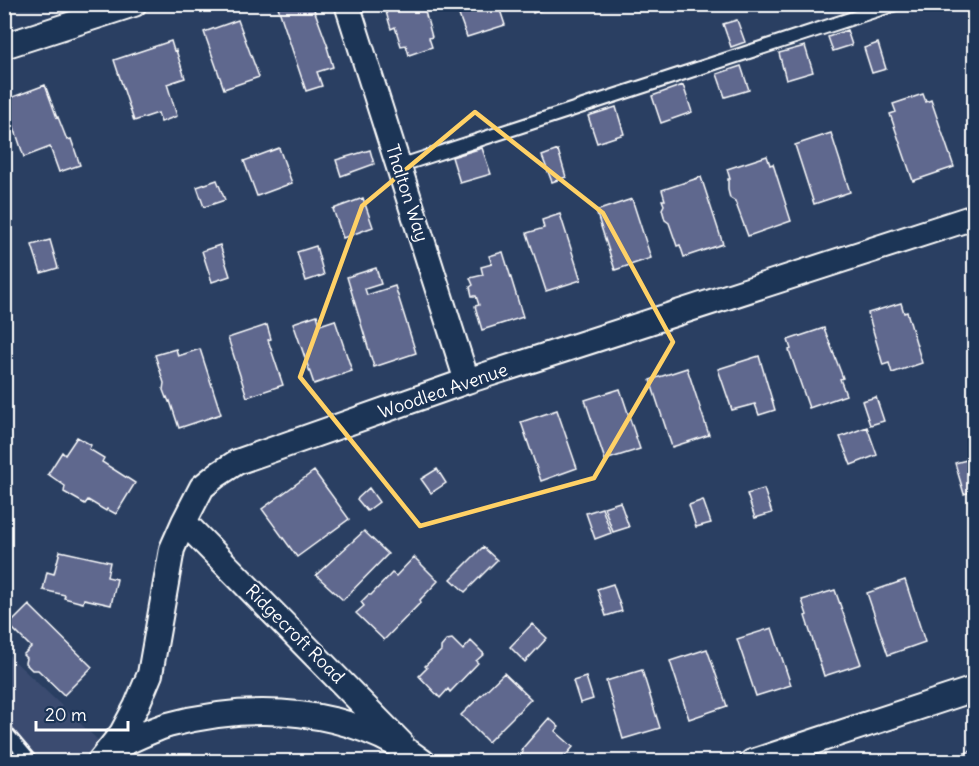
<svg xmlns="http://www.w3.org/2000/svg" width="979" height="766" font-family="Delius,sans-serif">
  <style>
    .built { fill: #3a4b6f }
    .building { fill: #5f678e; stroke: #fff; stroke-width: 1.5 }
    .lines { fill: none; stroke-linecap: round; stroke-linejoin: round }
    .service-casing { stroke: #fff; stroke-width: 16 }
    .minor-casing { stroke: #fff; stroke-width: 28 }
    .service { stroke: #1d3557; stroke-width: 12 }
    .minor { stroke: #1d3557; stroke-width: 24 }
    .marked { fill: none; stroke: #ffd166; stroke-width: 4.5; stroke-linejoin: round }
    .labels { text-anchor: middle; stroke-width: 4.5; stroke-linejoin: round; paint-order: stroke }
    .street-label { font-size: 18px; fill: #fff; stroke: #1d3557 }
  </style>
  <rect width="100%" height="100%" fill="#2a3f62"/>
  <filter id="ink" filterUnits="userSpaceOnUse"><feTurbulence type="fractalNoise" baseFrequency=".0167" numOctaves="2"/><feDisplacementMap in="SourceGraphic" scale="12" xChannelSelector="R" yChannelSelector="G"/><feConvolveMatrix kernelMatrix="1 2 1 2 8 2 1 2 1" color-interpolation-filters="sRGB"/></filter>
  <g filter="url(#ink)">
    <path class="built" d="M5 652 120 761H5Z"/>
    <path class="building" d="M285 4H312L328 47H327L333 67 317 72 322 86 306 91 278 7Z
      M377 4H423L432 37 429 38 432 47 409 55 406 45 401 46 395 27 391 29 384 5 378 6Z
      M455 4H498L505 25 467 37Z
      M530 4H552V6L533 13Z
      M964 4H974V9L966 10Z
      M238 20 259 77 224 89 204 32Z
      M737 20 745 42 731 47 723 24Z
      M847 30 852 45 833 51 828 37Z
      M171 41 174 51 176 50 185 78 167 84 177 116 161 122 158 113 134 121 114 60Z
      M878 43 886 69 872 73 864 48Z
      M805 46 813 72 786 80 779 53Z
      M741 66 749 90 725 97 717 74Z
      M45 85 57 118 58 117 67 140 71 139 80 165 59 172 50 147 24 157 5 100Z
      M683 85 692 112 661 123 652 96Z
      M923 94 926 102 931 100 954 167 913 181 890 114 896 112 893 104Z
      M616 107 624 134 597 143 588 116Z
      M831 133 850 192 814 204 795 145Z
      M279 148 292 183 257 196 244 161Z
      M482 148 491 174 460 183 452 157Z
      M370 150 374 164 341 176 336 160Z
      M558 150 566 177 552 182 542 156Z
      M767 156 770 165 773 164 791 221 748 236 735 201 730 198 728 190V179H730L727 169Z
      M701 177 723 244 684 257 680 245 677 246 669 223 665 220 662 209 664 205 662 200H665L662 190Z
      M217 180 225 200 204 207 197 187Z
      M363 198 373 227 343 238 333 209Z
      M632 199 651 258 615 270 596 211Z
      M560 214 581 280 546 291 527 233 544 228 542 220Z
      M50 240 58 268 41 273 32 245Z
      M220 245 230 276 212 282 202 251Z
      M316 246 324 275 306 281 297 252Z
      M503 252 523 317 482 330 475 306 479 305 476 296H472L470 287 473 285 470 278 483 275 481 267 492 264 489 256Z
      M376 268 381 284 365 289 367 295 395 286 416 353 374 367 347 277Z
      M901 303 904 313 907 312 922 363 892 373 889 363 883 365 868 313Z
      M317 315 320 325 335 320 352 371 314 384 293 323Z
      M267 325 271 339 268 340 283 385 247 397 228 338Z
      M824 328 843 378 840 379 846 395 809 408 789 350 791 349 788 340Z
      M176 349 178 356 200 349 221 414 179 428 170 401 169 402 167 397 166 398 163 390 164 383 155 355Z
      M759 356 775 410 759 415 755 404 732 410 718 369Z
      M687 368 709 435 672 447 650 380Z
      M620 389 640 449 605 460 585 400Z
      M876 397 884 421 870 425 862 401Z
      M557 410 577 468 541 481 521 422Z
      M867 427 877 455 851 465 840 437Z
      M77 437 91 445 89 449 104 458 102 462 135 483 116 514 107 509 106 511 88 500 85 504 64 492 65 486 48 474 62 452 65 455Z
      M974 458V491L964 494 955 463Z
      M437 469 446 483 431 493 421 479Z
      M314 471 349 519 297 557 262 509Z
      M369 488 379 502 367 511 357 499Z
      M764 489 772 513 755 518 747 494Z
      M703 500 711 523 696 527 689 505Z
      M620 502 629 527 613 532 604 507Z
      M602 508 611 533 595 539 586 513Z
      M364 531 388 554 343 600 316 575Z
      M483 547 497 560 465 592 451 579Z
      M60 551 110 562 107 577 117 579 111 605 84 599 83 603 64 598 65 595 43 590 47 572 54 574Z
      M414 557 438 581 420 600 421 602 384 640 356 613 364 606 361 602 368 595H371L392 573 396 576Z
      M905 580 925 642 888 655 867 593Z
      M613 584 622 611 606 616 597 589Z
      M835 590 861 664 824 676 805 616 807 615 802 600Z
      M29 605 92 667 64 695 38 670H32L25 663 26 658 23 655 31 647 9 625Z
      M532 624 547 638 525 662 510 647Z
      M772 628 791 685 756 696 737 639Z
      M452 639 463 650 471 641 484 654 476 661 478 663 450 692 448 689 440 698 419 676 427 668 425 666 441 651V647L447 640Z
      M707 649 727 706 689 719 670 661Z
      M642 670 660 728 623 739 606 681Z
      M504 673 531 699 488 742 461 715Z
      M586 677 593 699 580 703 573 681Z
      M549 718 559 727 555 731 573 747 560 762H527L521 756 523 752 521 750Z
      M974 750V762H957L956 756Z"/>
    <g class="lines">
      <defs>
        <path id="service" d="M399 166 896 4
          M4 730 31 762"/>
        <path id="minor" d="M347 4 467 381
          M4 46 134 4
          M184 522 401 743
          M109 750C128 742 148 731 168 725 253 702 351 707 423 762
          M99 762 122 733 136 707 150 674 172 549 184 522 202 487 217 475 237 462 467 381 974 217
          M752 762 974 689"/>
      </defs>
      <use href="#service" class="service-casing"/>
      <use href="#minor" class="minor-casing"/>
      <use href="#service" class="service"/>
      <use href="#minor" class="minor"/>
    </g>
  </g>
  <path class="marked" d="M475 112 603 213 673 342 594 478 420 526 300 377 362 206Z"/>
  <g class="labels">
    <g class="street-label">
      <text transform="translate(407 193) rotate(72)" y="6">Thalton Way</text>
      <text transform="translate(443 391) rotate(-19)" y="6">Woodlea Avenue</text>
      <text transform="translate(295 634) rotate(45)" y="6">Ridgecroft Road</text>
    </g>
  </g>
  <rect width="979" height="766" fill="none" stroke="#1d3557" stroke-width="24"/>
  <rect x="12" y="12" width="955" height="742" fill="none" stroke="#fff" stroke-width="2" filter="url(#ink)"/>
  <path d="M36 721v9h92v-9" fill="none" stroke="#ffffff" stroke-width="3"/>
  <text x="45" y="721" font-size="18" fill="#ffffff" stroke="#1d3557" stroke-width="4.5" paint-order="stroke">20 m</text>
</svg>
